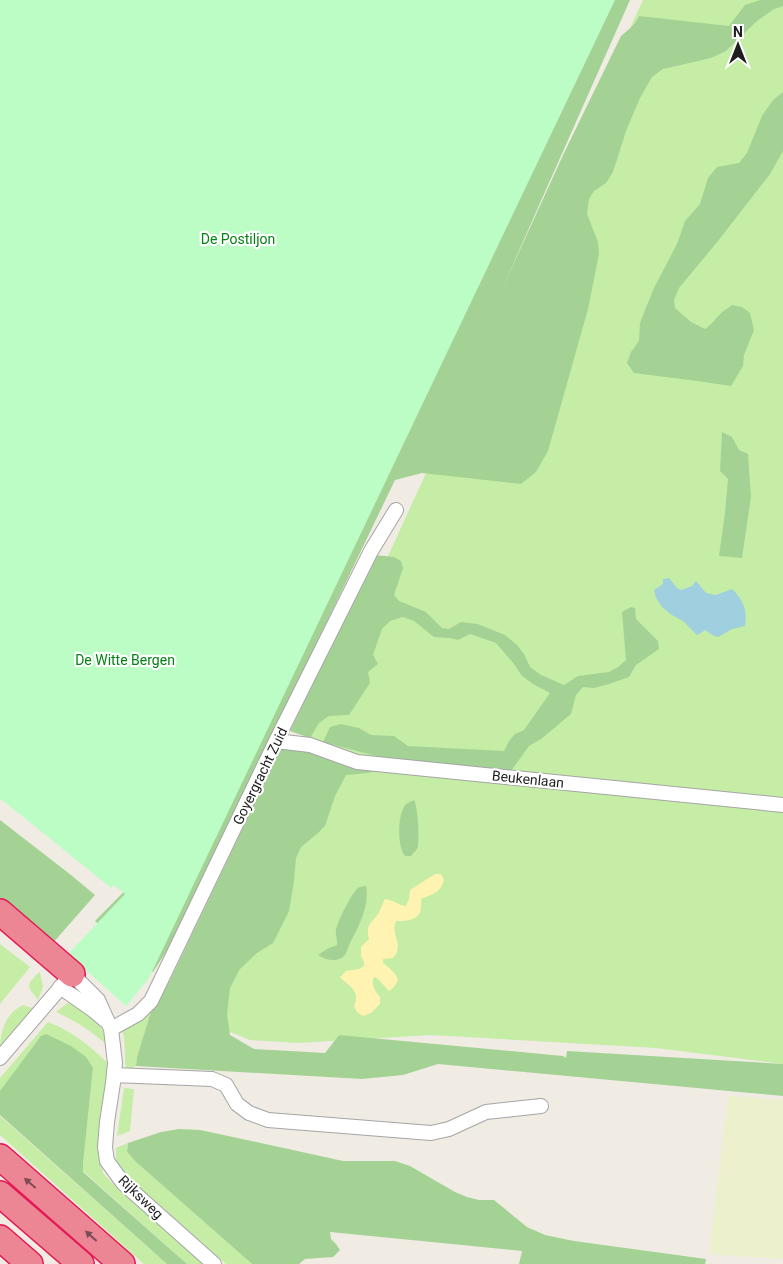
<svg xmlns="http://www.w3.org/2000/svg" width="783" height="1264" font-family="Roboto,sans-serif">
  <style>
    .farmland { fill: #ecf0cd }
    .grass { fill: #c5eda5 }
    .forest { fill: #a4d295 }
    .sand { fill: #fff3b1 }
    .park { fill: #bcfdc5 }
    .water { fill: #a0cfe0 }
    .lines { fill: none; stroke-linecap: round; stroke-linejoin: round }
    .street-casing { stroke: #a5a5a5; stroke-width: 16 }
    .highway-casing { stroke: #e51855; stroke-width: 28 }
    .street { stroke: #fff; stroke-width: 14 }
    .highway { stroke: #ec8594; stroke-width: 25 }
    .oneway { fill: #7b4c53 }
    .labels { text-anchor: middle; stroke-width: 4.5; stroke-linejoin: round; paint-order: stroke }
    .park-label { font-size: 14px; fill: #048314; stroke: #fff }
    .street-label { font-size: 14px; fill: #1e1e1e; stroke: #fff }
  </style>
  <rect width="100%" height="100%" fill="#f0ece3"/>
  <path class="farmland" d="M728 1096 783 1100V1259L709 1254Z"/>
  <path class="grass" d="M643 0H783V1064L656 1048 430 1035 298 1043 250 1040 205 1022 211 942Z
    M0 944 30 967 0 1004Z
    M39 972 40 973 43 987 38 1000 29 988 30 982Z
    M69 1002C90 1010 103 1023 107 1045 90 1030 77 1022 56 1012Z
    M23 1005 35 1009 0 1049C0 1037 3 1021 13 1012 15 1009 20 1007 23 1005Z
    M152 1008 137 1057 136 1066 126 1072 124 1037 121 1028Z
    M48 1022C73 1032 87 1044 107 1062L106 1088 100 1127 98 1154 103 1173 116 1187 203 1264H187L83 1171V1164L93 1068 0 1091V1078Z
    M124 1088 134 1089 130 1131 117 1136Z
    M0 1116 167 1264H144L0 1135Z
    M128 1143 127 1152 136 1162 252 1264H226L124 1174 116 1162V1148Z"/>
  <path class="forest" d="M0 0H630L502 289 564 153 621 36C628 30 635 25 639 16L729 26 745 5 760 0H783V6L774 9 757 21 726 51 711 58 663 69 652 77 640 98 626 131 613 172 606 183 594 191 589 199 587 214 598 242 599 254 588 309 548 451 536 472 521 484 422 473 395 480 175 938 153 972 95 921 165 850Z
    M783 92V151L770 174 718 241 679 288 674 300 675 308 691 322 705 329 711 324 721 313 732 305 742 307 750 313 754 330 744 355 743 366 731 386 697 381 634 373 627 363 631 352 639 341 640 323 645 310 654 288 677 244 685 221 700 204 708 178 717 167 739 163 747 153 762 116 773 100Z
    M722 432 732 437 739 450 748 454 751 497 742 558 719 556 725 513 728 479 720 471Z
    M375 555 394 557 401 561 403 568 394 595 399 601 426 612 442 628 449 629 461 622 478 624 505 635 517 645 524 654 530 667 541 675 564 685 578 676 609 672 618 667 626 660 622 612 631 607 635 608 636 619 658 641 659 649 636 665 629 677 609 684 594 688 583 687 576 695 571 714 541 739 529 746 511 771 387 759 323 742 330 727 341 724 359 728 371 735 394 736 408 746 504 751 509 741 515 734 524 730 550 693 533 684 522 676 514 664 496 643 470 634 458 640 450 638 434 637 414 621 403 617 390 621 382 629 373 655 378 664 368 672 370 683 349 715 329 716 319 723 310 738 290 731Z
    M283 744 367 769 377 771 368 773 346 775 335 796 325 826 318 833 301 847 296 858 294 881 289 911 273 943 257 953 240 969 230 988 227 1014 230 1035 254 1049 325 1053 339 1035 563 1056 566 1058 567 1051 783 1064V1096L438 1064 403 1075 362 1079 136 1066 137 1057 152 1008 158 1003 173 974Z
    M414 800C418 807 420 842 417 849 416 850 412 855 411 856H405C397 846 397 814 406 804 408 803 412 801 414 800Z
    M0 820 71 875 95 895 52 944 0 900Z
    M366 886C370 906 358 928 349 945 348 949 346 954 344 956 336 963 326 960 318 955L327 949 337 945C338 940 335 935 336 930 337 923 352 892 358 888 358 887 365 886 366 886Z
    M46 1034 71 1046 86 1057 93 1068 83 1164V1172L187 1264H167L0 1115V1091L41 1036Z
    M179 1129 200 1130 219 1134 343 1161H395L410 1166 455 1192 467 1197 479 1200H494L527 1227 545 1235 574 1241 706 1259 705 1264H519L522 1251 330 1232 331 1239 336 1244 340 1250 333 1257 305 1259 299 1264H252L136 1162 127 1152 128 1143 161 1132Z"/>
  <path class="sand" d="M435 874H441L444 880C440 893 433 894 421 899 423 919 413 921 396 921 390 935 405 945 393 958L383 959V963C389 968 396 972 398 980L394 987 389 991 377 978 374 977 373 979C372 986 375 991 380 997V1004L371 1013 363 1016 357 1012 354 1006C361 991 349 986 340 977L346 971 359 969 364 966V962L361 956V947L369 939C366 924 370 925 378 914 381 909 382 904 385 899 394 900 397 905 406 906L409 899 410 890Z"/>
  <path class="park" d="M0 0H615L149 978 126 1006 68 954 125 894 114 885 111 888 16 811 0 799Z"/>
  <path class="water" d="M669 578 677 588 681 590 692 586 696 581 706 593 716 595 732 589C743 599 748 611 745 626L732 629 718 637 714 636 705 630 701 633 697 635 683 621 672 615 662 607 656 598 654 590 663 584V579Z"/>
  <g class="lines">
    <defs>
      <path id="street" d="M276 741 310 745 357 762 783 805
        M60 987 93 1010 105 1020
        M111 1029 138 1014 151 1001 276 741 371 551 396 510
        M0 1058 72 974 98 1000 111 1029 115 1063 113 1083 107 1122 105 1147 107 1161 123 1183 214 1264
        M114 1075 212 1079 226 1085 237 1104 249 1113 268 1120 431 1133 449 1129 486 1112 541 1106"/>
      <path id="highway" d="M0 912 72 974
        M0 1157 122 1264
        M0 1194 81 1264
        M0 1238 30 1264"/>
    </defs>
    <use href="#street" class="street-casing"/>
    <use href="#highway" class="highway-casing"/>
    <use href="#street" class="street"/>
    <use href="#highway" class="highway"/>
  </g>
  <defs><path id="oneway-solid" d="M-6-.8H1V-3.2L6.5 0L1 3.2V.8H-6Z" transform="scale(1.25)"/></defs>
  <g class="oneway">
    <use href="#oneway-solid" transform="translate(30 1183) rotate(-139)"/>
    <use href="#oneway-solid" transform="translate(91 1236) rotate(-138)"/>
  </g>
  <g class="labels">
    <g class="park-label">
      <text x="238" y="244">De Postiljon</text>
      <text x="125" y="665">De Witte Bergen</text>
    </g>
    <g class="street-label">
      <text transform="translate(260 776) rotate(-64)" y="5">Goyergracht Zuid</text>
      <text transform="translate(528 779) rotate(6)" y="5">Beukenlaan</text>
      <text transform="translate(141 1197) rotate(44)" y="5">Rijksweg</text>
    </g>
  </g>
  <g transform="translate(738 45)" stroke="#ffffff" stroke-width="4" paint-order="stroke">
  <path d="M0-4L9 19L0 12L-9 19Z" fill="#1e1e1e"/>
  <text y="-8" font-size="14" font-weight="bold" text-anchor="middle" fill="#1e1e1e">N</text>
  </g>
</svg>
